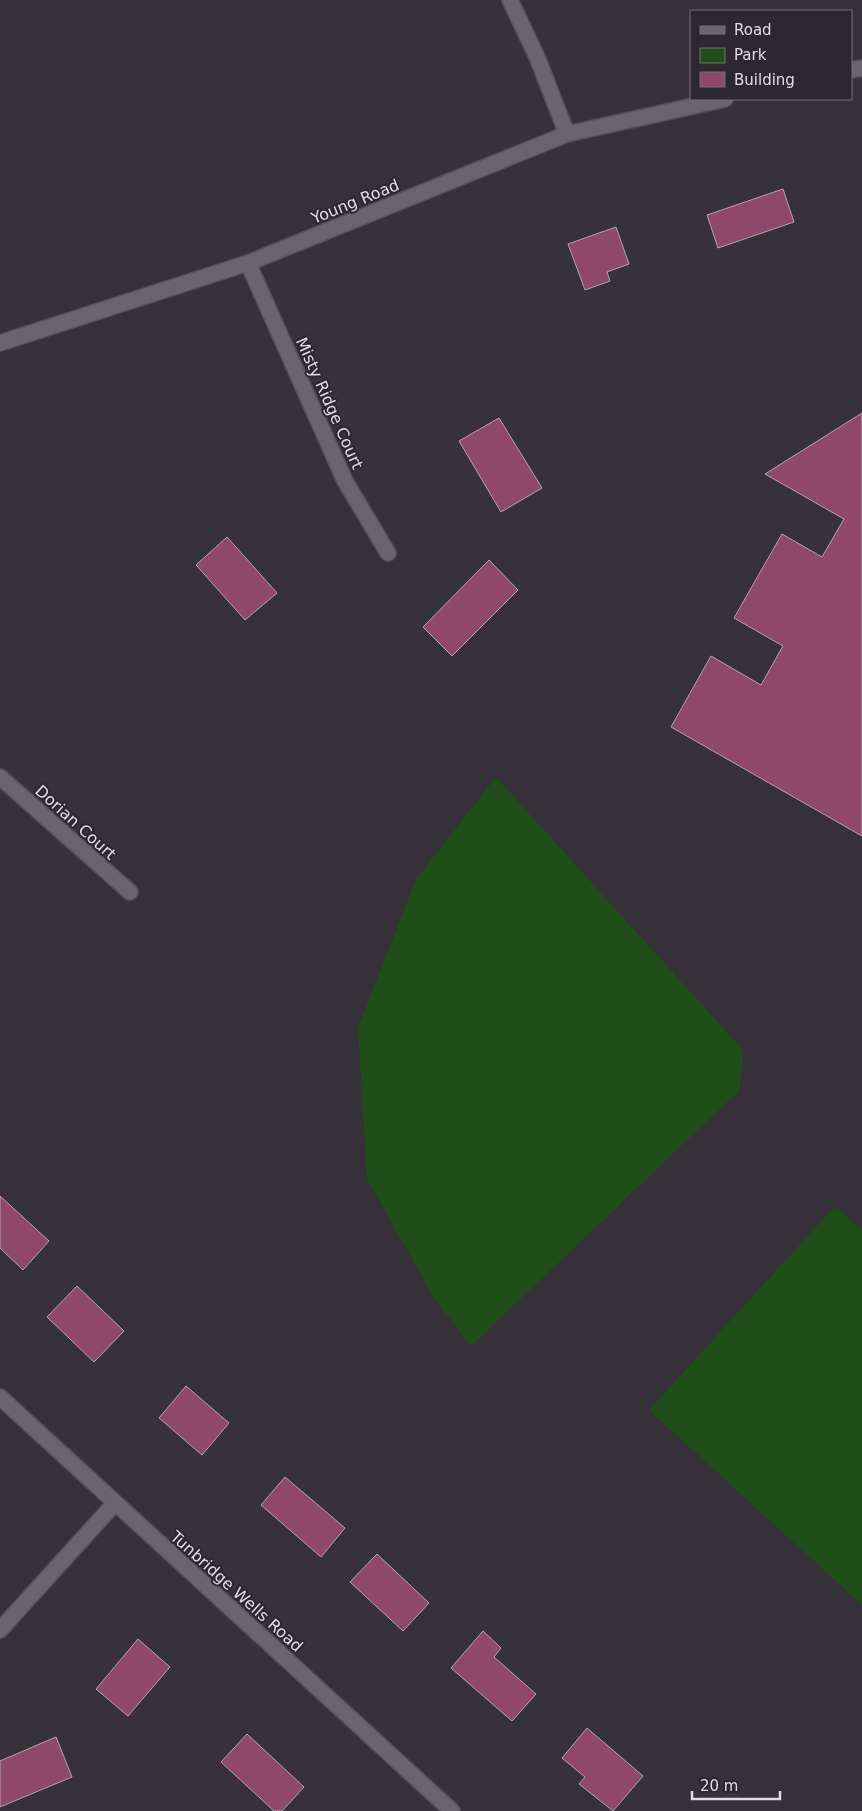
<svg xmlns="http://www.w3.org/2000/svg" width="862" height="1811" font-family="'DejaVu Sans',sans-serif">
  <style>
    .green { fill: #1f4e19 }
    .building { fill: #8f476a; stroke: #b2a6ab }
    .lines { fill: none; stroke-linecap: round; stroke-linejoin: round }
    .minor-casing { stroke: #545056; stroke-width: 18 }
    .minor { stroke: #6a646d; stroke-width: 15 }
    .labels { text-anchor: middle; stroke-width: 4; stroke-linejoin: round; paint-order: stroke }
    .street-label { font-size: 16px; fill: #e0dce2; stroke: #2d272f }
  </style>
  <rect width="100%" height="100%" fill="#373139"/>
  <path class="green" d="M496 777 744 1051 739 1091 471 1346 436 1301 367 1179 358 1028 416 879Z
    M835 1206 862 1231V1605L649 1410Z"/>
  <path class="building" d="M783 189 794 222 718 248 707 215Z
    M616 227 629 264 607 272 610 281 585 290 568 244Z
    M862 413V836L671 727 711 656 761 685 783 646 734 618 782 534 822 557 844 519 765 474Z
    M499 418 542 488 501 512 459 441Z
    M227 537 277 593 245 620 196 565Z
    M489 560 518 590 452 656 423 627Z
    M0 1196 49 1241 23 1270 0 1248Z
    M77 1286 124 1331 94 1362 47 1317Z
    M186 1386 229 1423 202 1455 159 1418Z
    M285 1477 345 1528 321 1557 261 1505Z
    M377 1554 429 1603 403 1631 350 1582Z
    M483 1631 501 1648 494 1657 536 1694 512 1721 451 1668Z
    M138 1639 170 1667 128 1716 96 1689Z
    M587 1728 643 1776 613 1811 579 1784 585 1777 562 1758Z
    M247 1734 304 1787 282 1811H274L221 1762Z
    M56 1737 72 1777 0 1807V1761Z"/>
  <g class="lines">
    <defs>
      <path id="minor" d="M510 0 537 57 567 134
        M851 70 862 68
        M248 263 345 481 388 553
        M0 343 248 263 567 134 725 99
        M0 777 130 892
        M0 1397 452 1811
        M0 1630 115 1503"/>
    </defs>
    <use href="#minor" class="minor-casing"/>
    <use href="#minor" class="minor"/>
  </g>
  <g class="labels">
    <g class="street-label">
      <text transform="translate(355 201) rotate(-22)" y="6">Young Road</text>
      <text transform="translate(330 403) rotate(66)" y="6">Misty Ridge Court</text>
      <text transform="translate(76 822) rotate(42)" y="6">Dorian Court</text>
      <text transform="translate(237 1591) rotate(42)" y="6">Tunbridge Wells Road</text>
    </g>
  </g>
  <rect x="690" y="10" width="162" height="90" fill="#2d272f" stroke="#756f77"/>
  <rect x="700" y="26" width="25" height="8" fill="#6a646d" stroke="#756f77"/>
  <text x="734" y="35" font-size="15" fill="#e0dce2">Road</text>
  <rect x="700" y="48" width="25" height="15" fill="#1f4e19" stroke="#756f77"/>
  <text x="734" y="60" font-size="15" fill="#e0dce2">Park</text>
  <rect x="700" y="72" width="25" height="15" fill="#8f476a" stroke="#756f77"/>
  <text x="734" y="85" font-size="15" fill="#e0dce2">Building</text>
  <path d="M692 1791v8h88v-8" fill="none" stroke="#e0dce2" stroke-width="2.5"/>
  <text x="700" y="1791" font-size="15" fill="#e0dce2" stroke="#2d272f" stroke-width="4" paint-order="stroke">20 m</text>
</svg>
